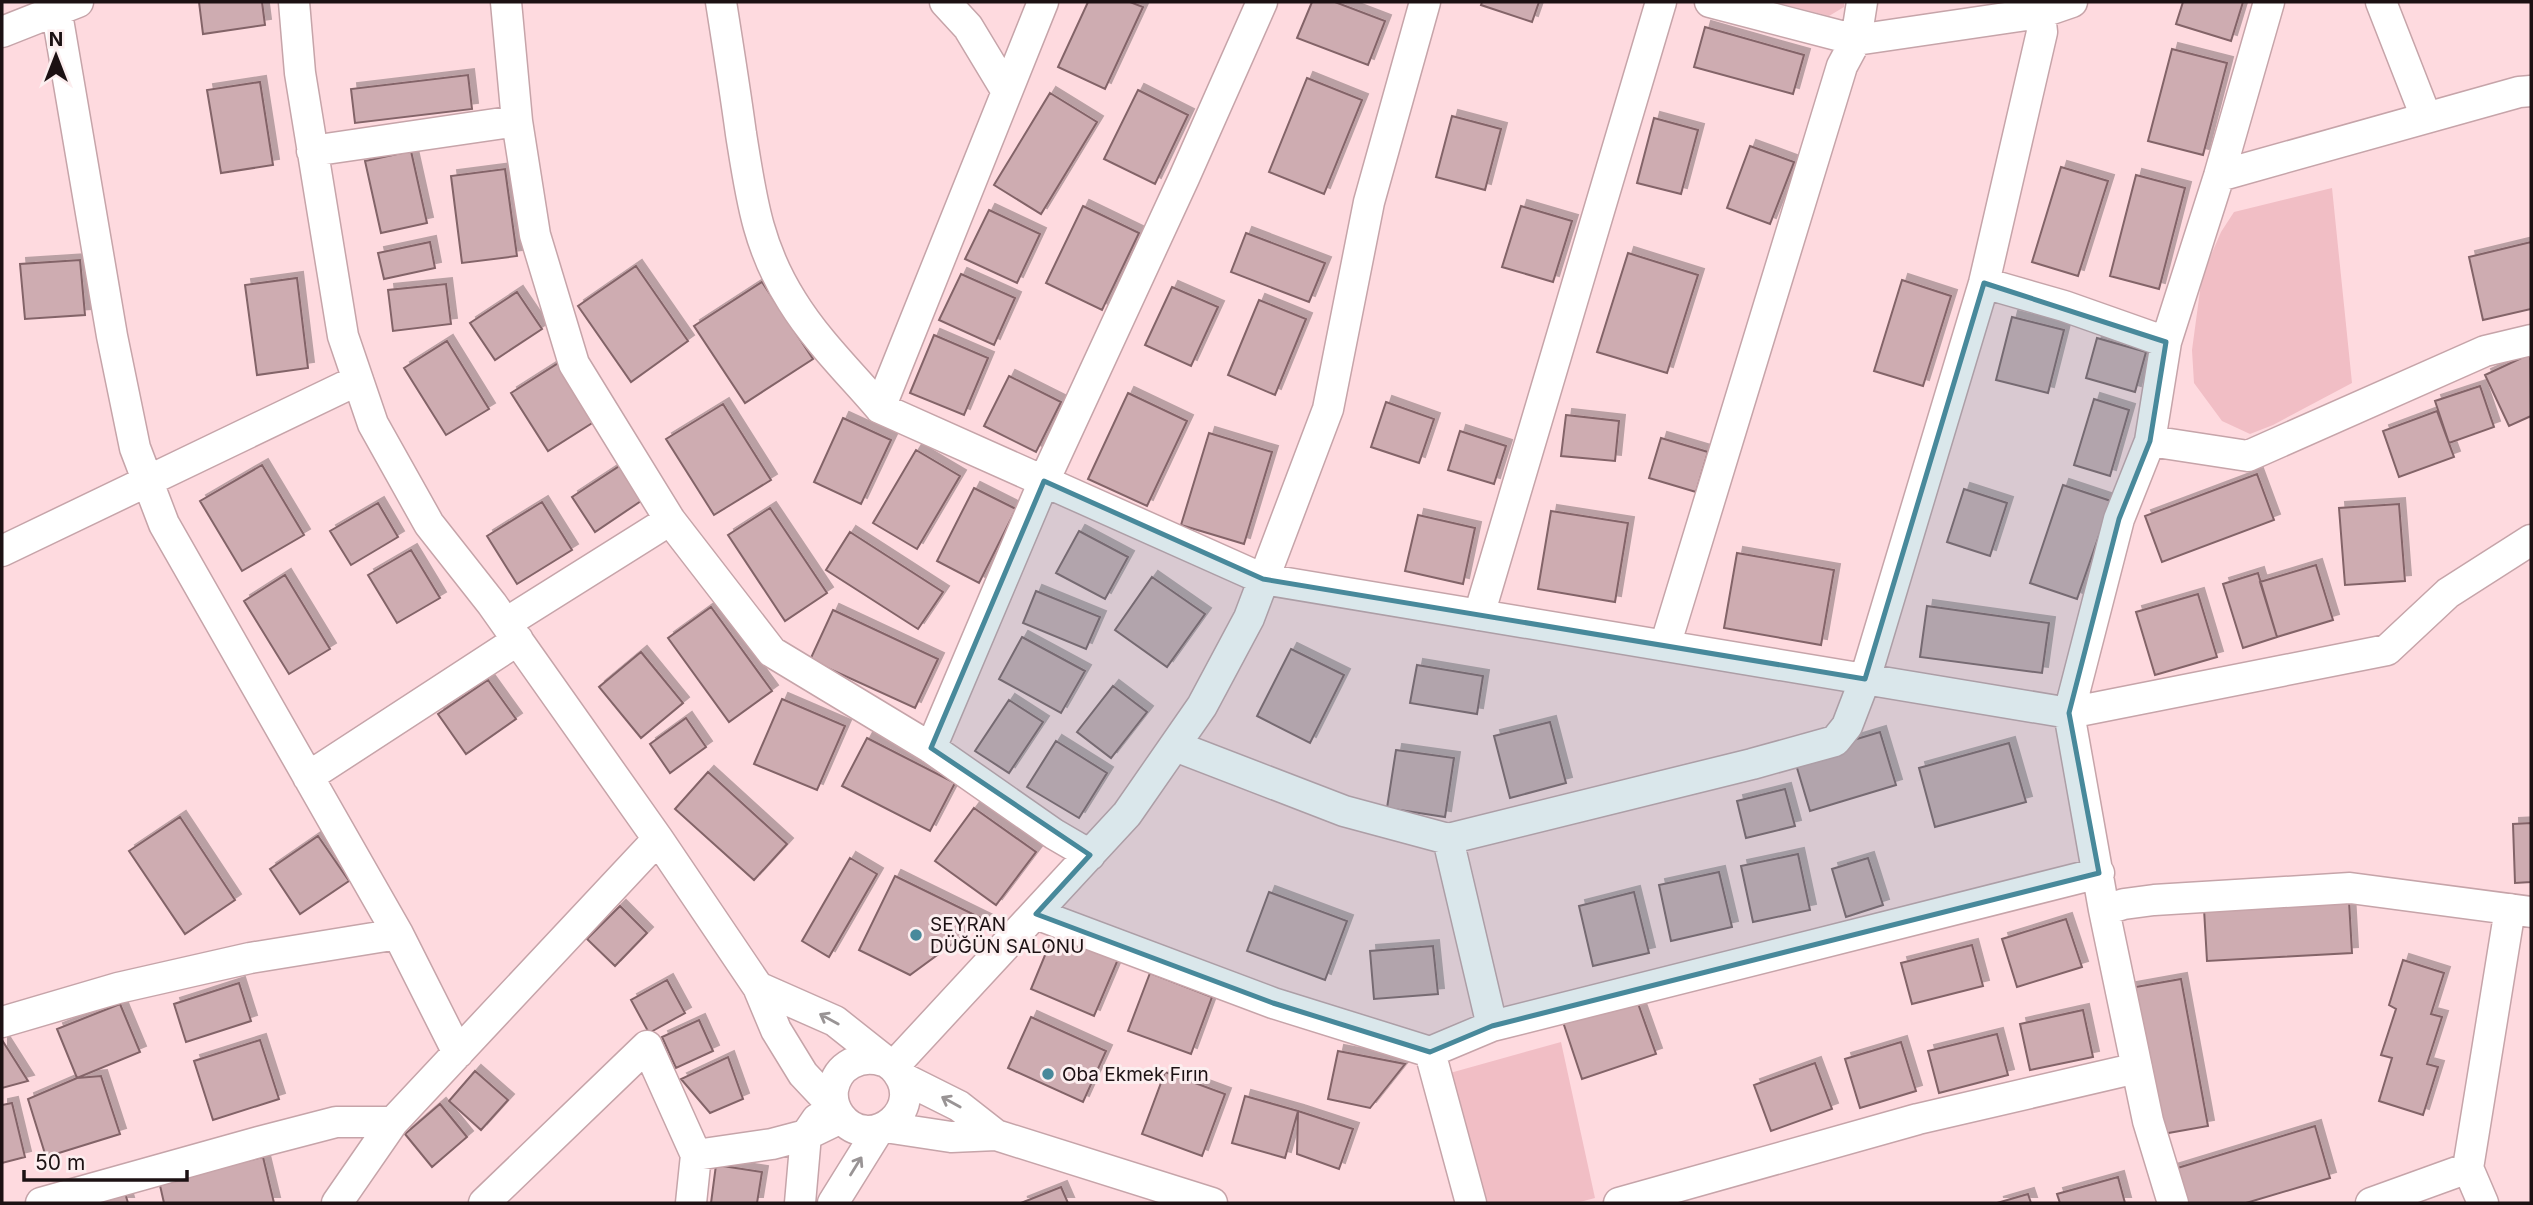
<svg xmlns="http://www.w3.org/2000/svg" width="2533" height="1205" font-family="Inter,sans-serif">
  <style>
    .green { fill: #f1bec5 }
    .building { fill: #ceacb1; stroke: #836468; stroke-width: 2; filter: url(#shadow) }
    .lines { fill: none; stroke-linecap: round; stroke-linejoin: round }
    .minor-casing { stroke: #c6a4a9; stroke-width: 33 }
    .minor { stroke: #fff; stroke-width: 30 }
    .oneway { stroke: #999495 }
    .marked { fill: #48899b; fill-opacity: 0.2; stroke: #48899b; stroke-width: 5; stroke-linejoin: round }
    .poi-dot { fill: #48899b; stroke: #fceeef; stroke-width: 2.5 }
    .labels { text-anchor: middle; stroke-width: 6; stroke-linejoin: round; paint-order: stroke }
    .poi-label { font-size: 19px; fill: #1c1113; stroke: #fceeef; text-anchor: start }
  </style>
  <defs>
    <filter id="shadow"><feDropShadow dx="6" dy="-6" stdDeviation="0" flood-color="#0004"/></filter>
  </defs>
  <rect width="100%" height="100%" fill="#fedadf"/>
  <path class="green" d="M1775 2H1844V7L1829 16Z
    M2332 188 2352 383 2273 425 2250 434 2222 421 2194 383 2192 350 2202 276 2221 232 2234 212Z
    M1561 1042 1595 1198 1576 1203H1481L1450 1073Z"/>
  <path class="building" d="M199 2H262L265 25 203 34Z
    M1088 2H1130L1143 7 1105 89 1058 67Z
    M1312 2H1335L1385 21 1368 65 1297 38Z
    M1482 2H1539L1532 22 1481 5Z
    M2183 2H2243L2231 41 2176 24Z
    M1705 27 1804 55 1793 94 1694 67Z
    M2172 49 2227 63 2203 155 2148 141Z
    M468 75 472 109 355 123 351 89Z
    M1307 78 1362 100 1324 194 1269 172Z
    M260 82 273 165 221 173 207 90Z
    M1138 90 1188 115 1155 184 1104 159Z
    M1050 93 1097 122 1041 214 994 185Z
    M1452 116 1501 129 1485 190 1436 177Z
    M1654 118 1698 130 1681 194 1637 183Z
    M1750 146 1794 162 1770 224 1727 208Z
    M411 151 427 223 381 233 365 161Z
    M2061 167 2108 181 2078 276 2032 262Z
    M505 169 517 256 462 263 451 176Z
    M2136 175 2185 188 2159 289 2110 276Z
    M1083 206 1139 233 1102 310 1046 283Z
    M1521 206 1572 221 1553 282 1502 267Z
    M989 210 1040 234 1017 283 965 259Z
    M1246 233 1325 263 1309 302 1231 272Z
    M430 242 435 268 384 279 378 253Z
    M2531 242V309L2483 320 2469 257Z
    M1628 253 1698 275 1667 373 1597 352Z
    M80 260 85 315 25 319 20 264Z
    M636 266 688 341 631 382 578 306Z
    M961 274 1015 298 994 345 939 320Z
    M297 278 308 368 257 375 245 285Z
    M1902 280 1951 296 1923 386 1874 371Z
    M762 282 813 359 745 403 694 326Z
    M446 284 451 324 393 331 388 290Z
    M1172 287 1218 307 1191 366 1145 345Z
    M517 292 542 329 495 360 470 323Z
    M1259 300 1306 319 1275 395 1228 375Z
    M2012 317 2064 330 2048 393 1996 380Z
    M934 335 988 358 964 415 910 393Z
    M2097 338 2146 352 2135 392 2086 378Z
    M447 341 489 409 446 435 404 368Z
    M2530 354 2531 416 2509 426 2485 375Z
    M560 362 597 420 548 451 511 393Z
    M1009 376 1061 402 1036 452 984 426Z
    M2480 386 2494 427 2449 443 2435 401Z
    M1128 393 1187 421 1147 506 1088 479Z
    M2094 399 2129 410 2110 476 2074 465Z
    M1386 402 1434 419 1419 463 1371 447Z
    M723 404 771 480 714 515 666 439Z
    M2437 411 2454 457 2399 477 2383 431Z
    M1566 415 1619 421 1615 461 1561 456Z
    M843 418 891 440 861 504 814 482Z
    M1460 431 1506 446 1494 484 1448 470Z
    M1209 433 1272 452 1244 544 1181 525Z
    M1661 438 1708 452 1696 492 1649 478Z
    M916 450 960 476 917 549 873 523Z
    M262 465 304 535 242 571 200 501Z
    M621 465 644 499 595 532 572 497Z
    M2257 474 2274 520 2162 562 2145 516Z
    M2063 485 2111 501 2077 599 2030 583Z
    M974 488 1016 509 979 583 937 561Z
    M1964 489 2007 503 1990 556 1947 542Z
    M542 502 572 550 517 584 487 536Z
    M378 503 398 537 351 565 330 531Z
    M2399 504 2405 581 2345 585 2339 508Z
    M770 508 827 593 785 621 728 535Z
    M1551 511 1628 523 1615 602 1538 589Z
    M1418 515 1475 528 1463 584 1405 571Z
    M1079 531 1128 557 1105 599 1056 573Z
    M850 532 943 592 918 629 826 570Z
    M411 550 440 598 397 623 368 575Z
    M1737 553 1834 570 1821 645 1724 628Z
    M2316 565 2333 620 2277 637 2260 582Z
    M2258 573 2277 637 2243 648 2223 584Z
    M285 575 330 649 289 674 244 601Z
    M1152 577 1205 614 1167 667 1115 630Z
    M1036 591 1100 617 1086 649 1023 623Z
    M2198 594 2217 657 2155 675 2136 612Z
    M1927 606 2049 623 2042 673 1920 657Z
    M711 607 772 691 729 722 668 638Z
    M833 610 938 659 915 708 810 660Z
    M1022 637 1085 671 1061 713 999 679Z
    M1291 649 1344 675 1310 743 1257 716Z
    M641 652 683 703 641 738 599 687Z
    M1417 665 1483 676 1477 714 1410 703Z
    M488 680 516 719 466 754 438 714Z
    M1113 686 1147 712 1111 758 1077 732Z
    M782 699 845 726 817 790 754 764Z
    M1009 700 1043 722 1009 773 975 751Z
    M686 718 706 747 670 773 650 744Z
    M1550 722 1566 783 1510 798 1494 736Z
    M1880 732 1896 785 1810 811 1794 758Z
    M867 738 955 783 930 831 842 786Z
    M1056 741 1107 773 1079 818 1027 787Z
    M2009 743 2026 802 1935 827 1919 768Z
    M1396 750 1454 758 1445 817 1387 808Z
    M708 772 787 844 754 880 675 809Z
    M1785 789 1795 826 1746 838 1737 801Z
    M974 808 1036 852 996 905 935 861Z
    M180 817 235 900 185 934 129 851Z
    M2531 823V882L2515 883 2513 824Z
    M318 836 349 881 300 914 270 869Z
    M1798 854 1810 910 1753 922 1741 866Z
    M850 858 877 874 829 957 802 941Z
    M1868 858 1883 905 1846 917 1832 869Z
    M1719 872 1732 927 1671 941 1659 885Z
    M895 876 985 920 910 975 859 950Z
    M1269 892 1347 921 1325 980 1247 951Z
    M1634 892 1649 953 1593 966 1579 906Z
    M2349 901 2352 953 2207 961 2204 909Z
    M620 906 647 933 615 966 587 939Z
    M2066 919 2082 967 2017 987 2002 939Z
    M1055 931 1119 957 1094 1016 1031 989Z
    M1972 945 1983 986 1912 1004 1901 963Z
    M1433 946 1438 994 1374 999 1370 951Z
    M2403 960 2444 973 2431 1014 2442 1017 2427 1064 2438 1067 2423 1115 2379 1101 2392 1058 2381 1055 2396 1009 2389 1005Z
    M1150 973 1212 997 1191 1054 1128 1031Z
    M2181 979 2208 1126 2157 1135 2130 988Z
    M667 980 685 1013 649 1033 631 1000Z
    M239 983 251 1021 186 1042 174 1004Z
    M1635 995 1656 1054 1582 1079 1562 1019Z
    M120 1004 140 1052 77 1078 57 1029Z
    M2083 1010 2093 1057 2030 1070 2020 1024Z
    M1031 1017 1106 1051 1083 1102 1008 1068Z
    M699 1020 713 1051 676 1068 662 1037Z
    M1997 1034 2008 1075 1939 1093 1928 1051Z
    M2 1040 28 1081 2 1088Z
    M260 1040 279 1099 213 1120 194 1061Z
    M1901 1042 1916 1091 1860 1108 1845 1059Z
    M1338 1051 1405 1064 1370 1108 1328 1099Z
    M728 1057 743 1099 710 1113 681 1079Z
    M1815 1063 1832 1109 1771 1131 1754 1085Z
    M475 1071 508 1100 481 1130 449 1101Z
    M1165 1072 1225 1094 1202 1156 1142 1134Z
    M101 1076 120 1134 46 1157 28 1099 77 1078Z
    M1245 1096 1298 1111 1285 1158 1232 1143Z
    M12 1103 25 1157 2 1163V1105Z
    M440 1104 467 1137 432 1167 405 1134Z
    M1298 1111 1353 1129 1339 1169 1297 1154Z
    M2315 1126 2330 1178 2246 1203H2182L2171 1170Z
    M263 1157 274 1203H164L159 1181Z
    M716 1165 762 1172 757 1203H711Z
    M2118 1177 2125 1203H2060L2057 1194Z
    M123 1186 128 1203H65Z
    M1061 1187 1068 1203H1021Z
    M2028 1194 2031 1203H1997Z"/>
  <g class="lines">
    <defs>
      <path id="minor" d="M55 2 112 336 135 448 164 524 398 934 458 1053
        M294 2 300 73 343 336 373 424 429 524 492 604 658 839 758 987 776 1030 803 1074 835 1108
        M506 2 517 121 535 235 574 364 670 520 772 652 931 748 1054 834 1090 855
        M721 2C728 46 735 90 741 134 751 196 757 246 792 301 816 340 850 373 880 408
        M945 2 968 27 1006 90
        M1043 2 880 408 1263 579 2069 713 2104 910 2148 1121 2173 1203
        M1710 2 1856 40 2040 13 2072 2
        M2269 2 2219 176 2166 342 2150 441 2119 519 2069 713 2387 650 2448 593 2531 540
        M2381 2 2426 117
        M2 32 78 2
        M312 151 517 121
        M2219 176 2519 92 2531 91
        M1984 283 2064 306 2166 342
        M2150 441 2248 456 2485 351 2531 340
        M2 551 358 380
        M1479 615 1661 2
        M506 623 670 520
        M1665 646 1842 66 1856 40 1862 2
        M1175 746 1344 811 1448 839 1752 764 1835 741 1847 726 1865 679 1984 283 2042 32 2040 13
        M931 748 1044 481 1184 178 1262 2
        M308 777 518 640
        M1448 839 1492 1026
        M2104 910 2124 904 2154 900 2350 888 2531 912
        M1036 914 1273 1003 1430 1052 1492 1026 2099 873
        M758 987 835 1021 893 1067C931 1107 870 1156 840 1116 834 1108 832 1099 833 1090 837 1065 861 1054 883 1061
        M2 1022 118 988 250 958 398 934
        M1430 1052 1471 1203
        M893 1067 1127 814 1202 706 1249 618 1328 409 1369 202 1425 2
        M901 1077 959 1106 996 1135
        M885 1127 951 1137 996 1135 1212 1203
        M696 1155 772 1144 806 1135 841 1118
        M41 1203 259 1142 336 1122H393
        M337 1203 393 1122 658 839
        M484 1203 647 1046 696 1155 691 1203
        M800 1203 806 1135 817 1119
        M833 1203 879 1129
        M1619 1203 1918 1119 2137 1068
        M2371 1203 2468 1168
        M2483 1203 2468 1168 2510 909"/>
    </defs>
    <use href="#minor" class="minor-casing"/>
    <use href="#minor" class="minor"/>
  </g>
  <defs><path id="oneway-shaft" d="M-6 0H5M1.5-3L5.5 0L1.5 3" fill="none" stroke-width="1.6" stroke-linecap="round" stroke-linejoin="round" transform="scale(1.75)"/></defs>
  <g class="oneway">
    <use href="#oneway-shaft" transform="translate(829 1019) rotate(-151)"/>
    <use href="#oneway-shaft" transform="translate(951 1102) rotate(-151)"/>
    <use href="#oneway-shaft" transform="translate(856 1166) rotate(-58)"/>
  </g>
  <path class="marked" d="M1984 283 2166 342 2150 441 2119 519 2069 713 2099 873 1492 1026 1430 1052 1273 1003 1036 914 1090 855 931 748 1044 481 1263 579 1865 679Z"/>
  <g class="poi-dot">
    <circle cx="916" cy="935" r="7"/>
    <circle cx="1048" cy="1074" r="7"/>
  </g>
  <g class="labels">
    <g class="poi-label">
      <text x="930" y="931">SEYRAN<tspan x="930" dy="22">DÜĞÜN SALONU</tspan></text>
      <text x="1062" y="1081">Oba Ekmek Fırın</text>
    </g>
  </g>
  <rect width="2533" height="1205" fill="none" stroke="#1c1113" stroke-width="7"/>
  <g transform="translate(56 56)" stroke="#fceeef" stroke-width="5" paint-order="stroke">
  <path d="M0-5L12 26L0 18L-12 26Z" fill="#1c1113"/>
  <text y="-10" font-size="19" font-weight="bold" text-anchor="middle" fill="#1c1113">N</text>
  </g>
  <path d="M24 1170v10h163v-10" fill="none" stroke="#1c1113" stroke-width="3.5"/>
  <text x="35" y="1170" font-size="21" fill="#1c1113" stroke="#fceeef" stroke-width="5" paint-order="stroke">50 m</text>
</svg>
